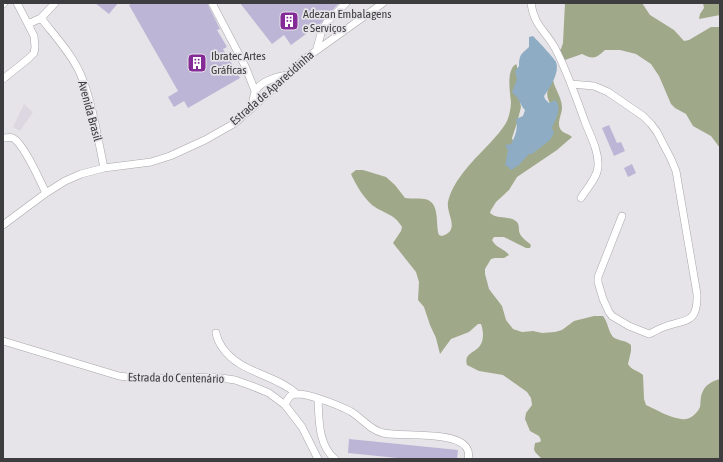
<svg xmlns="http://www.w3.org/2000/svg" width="723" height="462" font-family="'Asap Condensed',sans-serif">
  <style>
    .built { fill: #dcd7e1 }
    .forest { fill: #9fa888 }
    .water { fill: #8eacc3 }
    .building { fill: #bcb5d6 }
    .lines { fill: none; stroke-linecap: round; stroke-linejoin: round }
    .minor-casing { stroke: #a8a6aa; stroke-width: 8 }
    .minor { stroke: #fff; stroke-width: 7 }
    .labels { text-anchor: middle; stroke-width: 3.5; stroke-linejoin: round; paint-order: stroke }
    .poi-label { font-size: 12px; fill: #3d3c3e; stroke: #e6e4e8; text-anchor: start }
    .street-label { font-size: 12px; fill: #3d3c3e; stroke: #e6e4e8 }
  </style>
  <rect width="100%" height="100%" fill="#e6e4e8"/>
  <path class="built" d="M24 104 33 112 20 131 13 127Z"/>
  <path class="forest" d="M565 3H642L650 15 674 30 684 41 689 40 711 27H720V148L711 136 693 126 686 114 675 108 671 104 659 76 651 64 636 54 620 50H605C596 58 594 60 582 54L565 60 557 53 561 49 563 43Z
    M703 3H720V15L699 19 700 14 704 8Z
    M516 64 517 66V84L521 107 517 123 512 138 516 149 552 107C545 94 546 92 553 80 555 90 562 97 562 108 562 114 556 124 561 130 563 133 569 134 572 137L557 150 517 177 509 190 496 202 491 210 490 213C497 220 510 215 517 222 520 226 518 230 520 234 522 238 528 242 531 245L530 248H526L504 237H494L492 240C496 248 505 249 509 255L504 258H495L491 259 485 269V274L489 289 502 306 506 320 513 329 522 332 533 331 542 333 555 332 562 330 574 321 594 316H603C608 322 608 331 613 337 618 341 626 340 631 345V351L628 364C632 371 638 370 643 375L644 399 646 405C657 410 668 417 681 419 689 421 697 414 700 407 701 402 700 396 703 391 706 384 713 381 720 379V459H542L535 452 534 449 535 443 540 442 541 440 539 436 530 431 525 419 526 413 532 405 531 398 527 392 503 375 479 371 467 365C464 355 471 354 478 348 484 343 484 332 481 324H478L469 332 451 339 440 354 436 338 430 325 424 307 418 300 419 282 416 272 393 243 401 231 402 227C394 213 384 214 372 205 363 197 356 185 351 174L356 170H363L386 177 395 185 405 198C412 199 418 198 424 199 441 201 435 225 439 235L442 236C461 230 446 214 448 202 453 179 476 158 491 142 496 136 502 130 506 123 509 118 511 108 511 102 510 92 506 70 516 64Z"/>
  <path class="water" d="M533 36C538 41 554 58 556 62 560 72 550 88 544 96L545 99 549 103 555 100C563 108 555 120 552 128L554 133 550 140 532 154H529L519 165 511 170 507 166H505L508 150 505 145 511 144C516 135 518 129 516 119L523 116 525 110C521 106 521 103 518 99 517 96 514 95 512 92L517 79 515 71 519 66C519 55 521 54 529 47V37Z"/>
  <path class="building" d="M95 3H118L109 14Z
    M132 3H207L220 29 217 30 227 47 223 49 240 78 188 108 184 101 174 107 168 97 178 91 129 5Z
    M240 3H339L321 23 291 45 284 35 272 44Z
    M609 125 617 143 621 142 625 151 614 156 602 128Z
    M632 164 636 173 628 177 624 168Z
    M349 439 458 450 457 459H407L348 453Z"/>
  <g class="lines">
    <defs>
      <path id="minor" d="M212 3 245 66 255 91
        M531 3C534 26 545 30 555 48 567 71 576 97 585 122 590 135 599 151 598 166 598 177 587 188 581 198
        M3 4 4 3
        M41 18C54 35 71 53 80 73 92 100 98 139 104 168
        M28 24 41 18 55 3
        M317 48 322 30 327 22 346 3
        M3 79 28 59 34 53 35 47 34 36 17 3
        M571 84 594 86 608 92 643 116 651 124 657 132 671 159 676 171 697 294C698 324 686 319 664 327 658 329 654 332 649 334L629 326 612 316 609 312 603 299 598 282V277L622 216
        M252 108C253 103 253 97 255 92 260 81 276 77 287 75
        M3 138C6 138 10 137 13 138 24 144 40 181 46 193
        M3 225 46 193 65 181 81 174 104 168 151 162 170 156 205 140 235 123 252 108 306 58 383 3
        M216 333C217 338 219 343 222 347 239 373 275 374 297 394
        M3 341 119 376 144 379 214 377 235 380 252 386 269 393 285 405 302 427 318 459
        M318 399C319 419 318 445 335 459
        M285 405C287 401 288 397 292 395 302 390 340 406 350 411 362 418 370 430 383 433 402 437 454 431 466 447 469 451 469 455 468 459"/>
    </defs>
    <use href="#minor" class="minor-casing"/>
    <use href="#minor" class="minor"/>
  </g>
  <defs>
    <symbol id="building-square" viewBox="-11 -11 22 22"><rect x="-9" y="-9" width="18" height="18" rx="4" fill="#852b97" stroke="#e6e4e8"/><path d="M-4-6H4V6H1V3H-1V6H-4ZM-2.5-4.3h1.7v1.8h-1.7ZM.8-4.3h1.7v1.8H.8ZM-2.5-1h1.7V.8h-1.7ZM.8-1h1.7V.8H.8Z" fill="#fff"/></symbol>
  </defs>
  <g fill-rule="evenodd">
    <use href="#building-square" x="278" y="10" width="22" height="22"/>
    <use href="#building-square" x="186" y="52" width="22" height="22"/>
  </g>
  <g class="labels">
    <g class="poi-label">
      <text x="303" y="18">Adezan Embalagens<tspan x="303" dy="14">e Serviços</tspan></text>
      <text x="211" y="60">Ibratec Artes<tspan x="211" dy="14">Gráficas</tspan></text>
    </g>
    <g class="street-label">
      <text transform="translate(272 88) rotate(-41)" y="4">Estrada de Aparecidinha</text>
      <text transform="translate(90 111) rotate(75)" y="4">Avenida Brasil</text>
      <text transform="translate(176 378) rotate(1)" y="4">Estrada do Centenário</text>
    </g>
  </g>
  <rect width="723" height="462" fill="none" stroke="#3d3c3e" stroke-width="8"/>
</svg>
